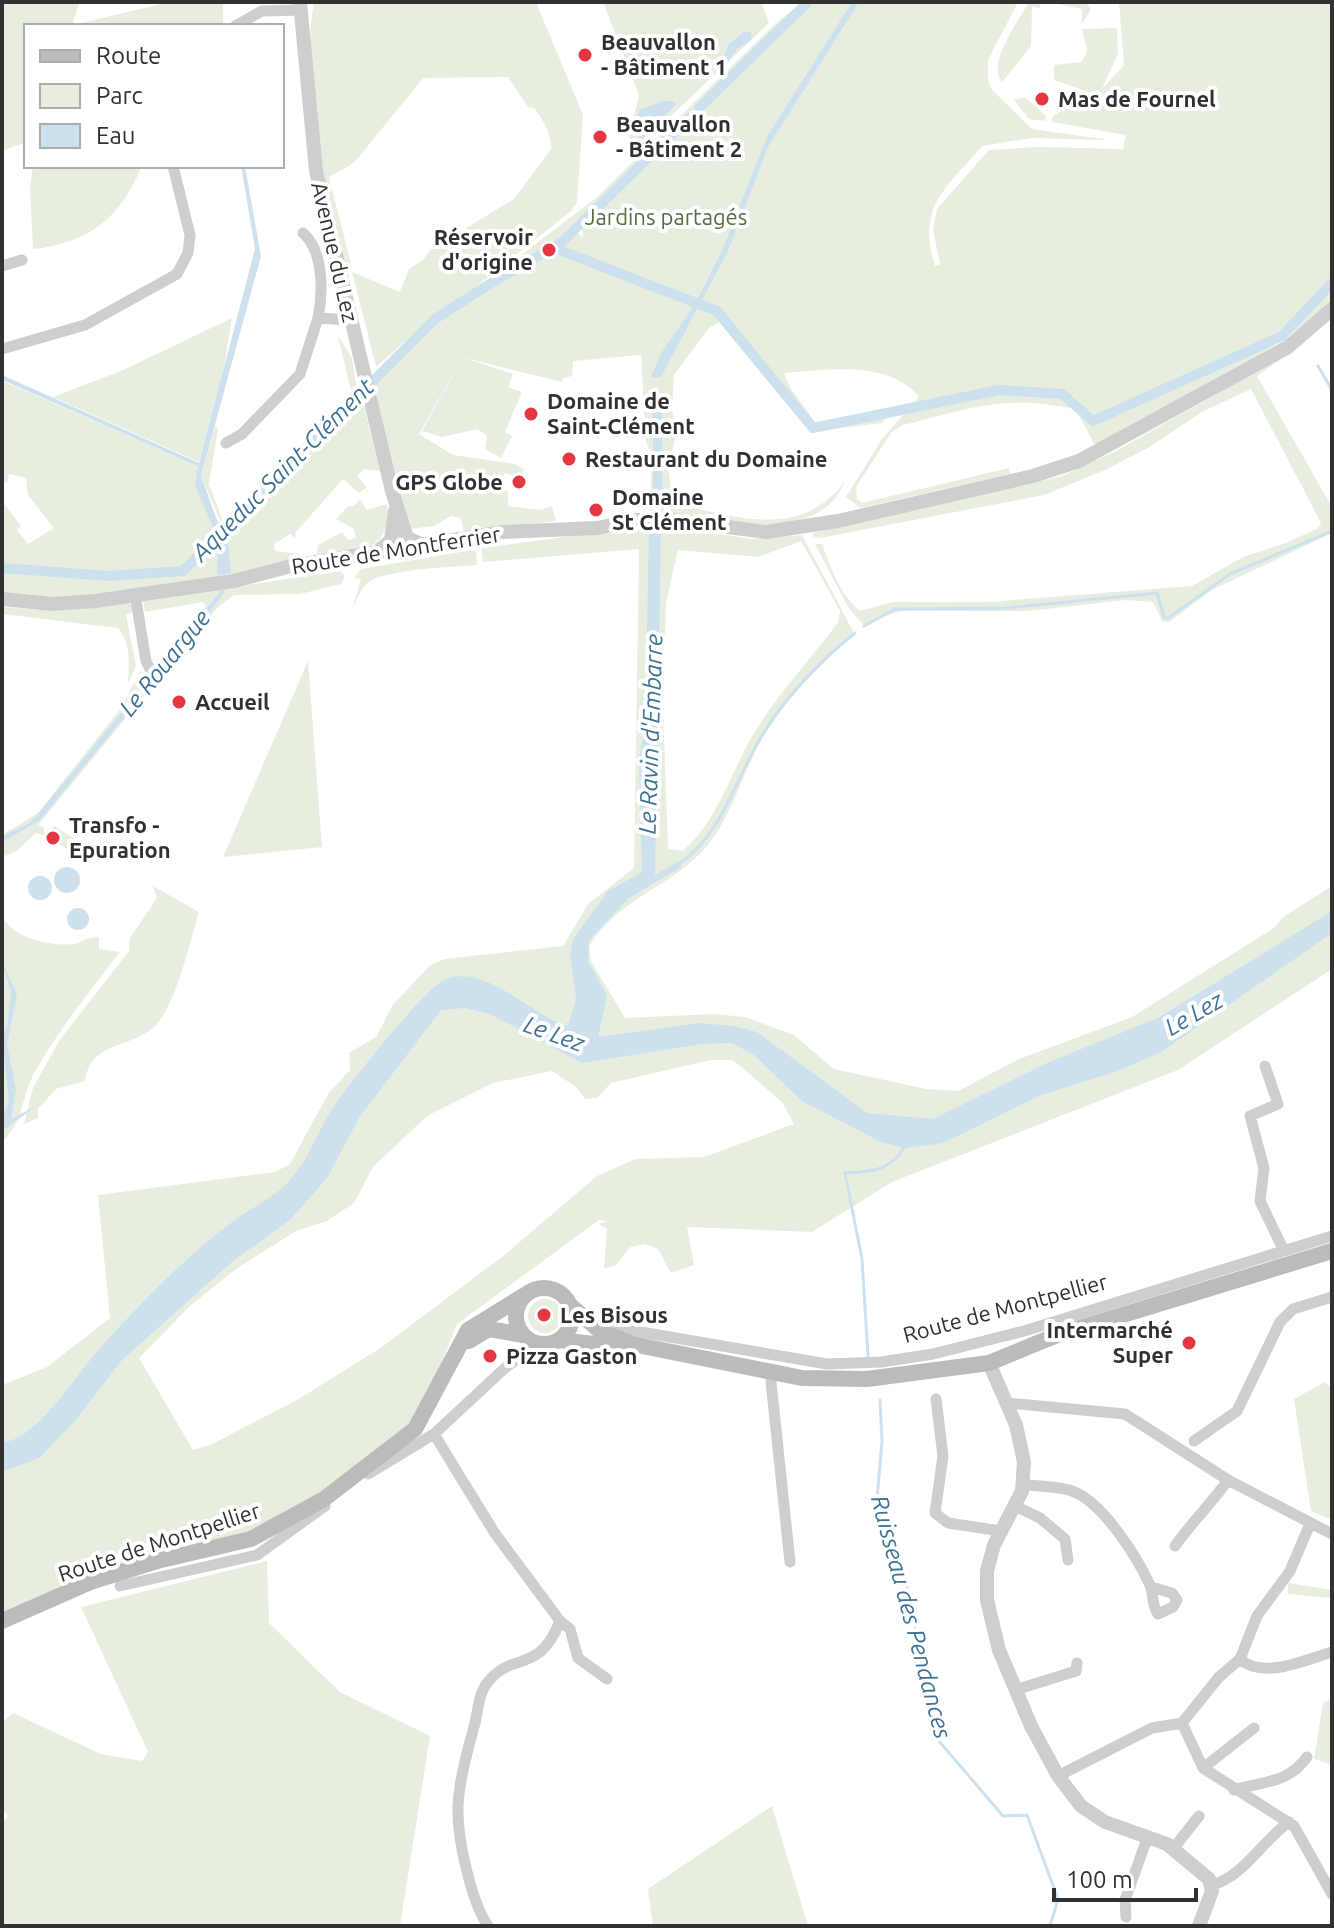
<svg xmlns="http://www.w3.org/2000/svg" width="1334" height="1928" font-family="Ubuntu,sans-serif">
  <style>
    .green { fill: #e7eee0; fill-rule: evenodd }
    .water { fill: #cce0ed }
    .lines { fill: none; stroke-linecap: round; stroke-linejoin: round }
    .stream { stroke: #cce0ed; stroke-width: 3 }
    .canal { stroke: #cce0ed; stroke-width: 10 }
    .minor { stroke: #cecece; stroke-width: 11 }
    .tertiary { stroke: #cecece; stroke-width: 14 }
    .secondary { stroke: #bbb; stroke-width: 16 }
    .poi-dot { fill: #e53742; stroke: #fff; stroke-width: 3 }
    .labels { text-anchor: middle; stroke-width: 8; stroke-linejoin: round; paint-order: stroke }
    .poi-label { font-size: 22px; font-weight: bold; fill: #313131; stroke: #fff; text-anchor: start }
    .park-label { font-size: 22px; fill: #546d3e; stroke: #fff }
    .street-label { font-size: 22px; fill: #313131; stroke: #fff }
    .water-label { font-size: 24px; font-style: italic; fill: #3e7294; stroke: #fff }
  </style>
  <rect width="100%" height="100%" fill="#fff"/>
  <path class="green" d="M2 2H80L73 21 77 24 170 2H223V26H26V142L2 151Z
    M314 2H536L583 115 577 202 571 211 458 301 439 311 376 367 352 272 400 292 409 269 423 260 430 250 514 199 551 149C551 133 543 120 534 108L528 107 508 77 423 78 354 163 329 177 351 264 345 266C325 180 299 90 314 2Z
    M603 2H761L769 23 634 151 628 140 639 95Z
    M803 2H1018L988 60V80L992 90 1032 129 1110 140 1031 138 982 146C946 189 916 206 935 266L940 264 933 230 937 209 989 150 1038 147 1123 149 1126 135 1052 122V117L1064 109H1073L1086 91 1054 80V65L1082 62 1087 51 1082 29 1117 28 1118 54 1102 89 1124 65 1119 2H1332V302C1263 362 1174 401 1095 446L1076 409C1004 394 971 408 903 425L891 433 856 487 857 499 862 503 1009 468 1010 474 860 508 846 497 882 439 919 397C889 359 824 370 784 373L791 389 817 425 893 412 882 423 810 432 719 322 709 328 674 375 672 410 677 432 668 467 673 502C734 518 802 540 845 481 820 549 708 519 650 511L652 455 646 441 641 355 573 361 572 376 563 378 562 382 465 358 513 374 508 387 522 392 505 432 512 436 501 458 485 449 487 436 478 429 442 437 422 431 463 357 419 434 453 455 515 464 524 469 521 478 505 473 500 485 508 492V506L540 510 552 506 556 521 465 532 460 518 451 516 434 526 408 529 373 386 435 324 481 294 489 280 597 197 774 25ZM780 30 582 225 583 238 575 230 562 246 567 254 542 257 541 246 555 244 569 234Z
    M1029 2H1041L1040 8 1032 7 1031 46 1002 82C986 62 1019 21 1029 2Z
    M1048 2H1086L1091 10 1082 24V9Z
    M1025 97 1046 116 1045 121 1029 119 1014 100Z
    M33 166H142C120 218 90 243 33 249L30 187Z
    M232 318 223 373 199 462 53 397 121 371Z
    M338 336 352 358 358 397 224 529 201 476 215 427 218 429 209 484 224 524 352 395Z
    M1291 352 1257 376 1332 507V533L1212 590 1169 622 1162 621 1153 602 1126 600 1028 611H902L882 617 866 627 849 609 815 544H822C831 568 840 595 860 611L893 602H989L1192 586 1243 557 1283 544 1317 529 1321 523 1251 389 1202 412 1148 448 1105 470 1044 495 820 538 814 537 812 533 1062 476 1116 451Z
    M2 381 199 466 196 483 219 536 362 399 380 471 364 469 357 476 367 487 359 493 343 479 296 532 295 538 290 534 274 544 275 551 299 554 300 562 234 576 95 594 55 598 2 593V501L21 526 17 530 28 544 54 528 28 495 26 478 9 474 7 483 2 481Z
    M360 499 367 510 387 504C392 555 354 552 316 559L318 545 342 532 348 540 356 538 354 529 336 519 348 506H354Z
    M640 527 680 528 751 539 802 535 853 631V636C816 667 777 709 755 752 740 782 729 819 708 845 674 886 620 897 589 946L591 961 625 1018 714 1014 745 1017 794 1035 834 1069 926 1089 958 1091 1019 1059 1132 1017 1274 928 1283 917 1332 886V969L1178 1070 892 1182 812 1232 687 1227 694 1265 671 1273 658 1249 645 1244 630 1247 615 1266 604 1268 607 1229 599 1224 608 1221 599 1220 457 1324 415 1429 251 1539 157 1561 2 1621V1385L47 1367 110 1318 98 1195 275 1172 290 1164 328 1094 350 1070 349 1053 376 1037 392 1006 430 965 445 959 563 946 588 904 634 868 639 549 483 562 481 548ZM801 541 840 611 838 622C813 657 782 689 759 725 732 766 721 817 683 851L668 849 663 709 666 603 678 550 758 557ZM711 1060H733L782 1102 794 1124 704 1157 635 1159 597 1176 503 1256 382 1347 297 1400 210 1445 193 1450 139 1358 191 1305 236 1269 296 1231 327 1221 354 1203 373 1167 427 1116 493 1083 552 1071 576 1087 585 1099 597 1098 611 1083Z
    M472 550 476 552 477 565C452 567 388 569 369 582 360 588 357 601 352 609L361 579 354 578 361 569Z
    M340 571 345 576 341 584 300 594 234 595 217 608 162 681 153 670 206 606 203 602 145 612 143 601Z
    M122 603 131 604 133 611 126 615 136 666 128 683C129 664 131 643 118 628L2 614V607L56 611Z
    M308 661 322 847 223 857Z
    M140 671 150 689 38 825 44 828V836L36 833 17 851 2 857V835L38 813 121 708Z
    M55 826 86 847V859L53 841 55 838 48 831Z
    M153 886 199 912C190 941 176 1006 154 1027 129 1049 91 1041 85 1081L56 1089 38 1109V1118L24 1124 33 1088 59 1041 129 951 130 938 157 898Z
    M2 914C9 938 53 947 74 944 84 942 88 936 99 938V949L120 952C90 991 60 1028 36 1070 20 1097 25 1121 2 1142Z
    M528 1316a17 17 0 1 1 34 0a17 17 0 1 1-34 0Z
    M1325 1382 1332 1388V1520L1311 1511 1294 1399Z
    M267 1561 269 1623 340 1692 430 1736 400 1926H2V1824L8 1816 2 1808V1723L13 1713 101 1754 142 1761 148 1752 81 1607Z
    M1288 1583 1332 1590V1598L1288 1594Z
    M1332 1699V1765L1314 1759 1323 1703Z
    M772 1806 808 1926H653L648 1889Z"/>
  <path class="water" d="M852 2H859L768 147 728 251 661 377H651L660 355 696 302 722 251 767 137Z
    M745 31 752 33 751 40 737 49 728 62 724 56 728 45Z
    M663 101H673L676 104 643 138H638L634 125 639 110Z
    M241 166H245L261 256 201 476 217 520 227 534 231 573 217 575 218 539 195 485 198 466 2 380V375L199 463 255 249Z
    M649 388H660L662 404V512H653V405Z
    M649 527 661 528 655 875 681 860V867L629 898 589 940 588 961 607 996 598 1037 700 1023 734 1026 757 1032 867 1113 933 1119 1049 1062 1158 1018 1332 911V933L1161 1052 1118 1071 1041 1095 943 1143 906 1148 881 1142 802 1101 754 1055 732 1043 702 1044 582 1063 490 1014 465 1008 441 1010 359 1118 327 1178 290 1220 233 1261 122 1360 74 1422 39 1458 2 1472V1442C36 1442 78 1372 100 1348 140 1304 185 1257 232 1222 252 1207 275 1198 291 1179 310 1158 318 1129 334 1106 350 1083 426 986 446 979 488 964 532 1017 568 1026L576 999 570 955 573 939 608 891 642 872 639 757 645 730Z
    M225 586 224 593 201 624 39 821 2 842V836L28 824 38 814Z
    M54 880a13 13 0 1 1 26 0a13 13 0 1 1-26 0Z
    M28 888a12 12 0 1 1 24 0a12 12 0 1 1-24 0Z
    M67 919a11 11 0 1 1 22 0a11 11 0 1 1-22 0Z
    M2 961 17 995 7 1045 16 1089 11 1119 38 1105 2 1131V1116L9 1102 2 1034 7 1028 11 993Z"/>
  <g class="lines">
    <path class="stream" d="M1318 366 1332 390
      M864 626 895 609 1005 608 1157 593 1164 617 1168 618 1230 574 1332 531
      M681 863C723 831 734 783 760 739 782 700 820 661 855 633
      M868 1356 862 1259 845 1173C871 1172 891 1171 905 1146
      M880 1400 882 1441 877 1500 902 1563 938 1740 1003 1816 1027 1815 1058 1899 1050 1926"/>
    <path class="canal" d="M699 108 808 2
      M554 248 717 311 813 428 999 390 1062 394 1093 421 1282 336 1332 283
      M488 285 562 242 689 118
      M2 568 109 576 183 571 435 319 485 287"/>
    <path class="minor" d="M235 26 262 11 302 10
      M303 233C324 251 323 293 318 318
      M2 266 22 260
      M2 349 85 325 177 274 188 253 190 235 173 166
      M226 443 242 434 300 374 318 318 350 320
      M135 594 146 661 156 682
      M1265 1066 1278 1104 1250 1116 1264 1168 1260 1201 1283 1249
      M600 1325 827 1364 881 1362 933 1354 1024 1331 1332 1236
      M773 1372 771 1382 790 1562
      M936 1399 943 1456 935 1513 948 1523 1001 1531
      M1007 1403 1125 1414 1228 1480 1332 1534
      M434 1434 494 1532 560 1621C539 1675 512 1651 488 1682 479 1692 478 1710 475 1723 468 1749 459 1780 458 1807 457 1838 471 1901 488 1926
      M1194 1441 1237 1411 1280 1322 1293 1309 1332 1297
      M368 1474 434 1434 505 1368 538 1344
      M1023 1484C1038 1487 1058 1486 1072 1491 1102 1501 1137 1557 1150 1585 1154 1595 1151 1604 1158 1614L1173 1607 1177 1600 1172 1593 1151 1587
      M1015 1506 1040 1518 1065 1539 1068 1560
      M1175 1546C1191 1523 1211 1504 1228 1480
      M120 1586 257 1555 325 1506
      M560 1621 570 1629 578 1658 607 1679
      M1240 1659C1263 1680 1305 1660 1332 1652
      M1015 1690 1076 1671 1077 1663
      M1182 1723 1219 1677 1240 1659 1257 1616 1290 1571 1310 1524
      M1182 1723 1203 1768 1294 1826 1332 1894
      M1203 1768 1254 1728
      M1058 1776 1152 1728 1182 1723
      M1234 1790C1262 1781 1288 1784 1307 1757
      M1173 1849 1199 1816
      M1212 1885C1243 1877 1263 1840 1289 1822
      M1126 1917 1125 1900 1148 1836"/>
    <path class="tertiary" d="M300 2 316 171 392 491 407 538 421 544
      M378 551 391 540 395 511
      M2 599 53 604 95 601 234 581 291 566 503 532 597 528 636 520 665 519 766 532 838 521 1033 476 1079 461 1288 347 1332 309
      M989 1363 1016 1425 1024 1462 1022 1491 994 1545 987 1571V1600L999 1650 1031 1726 1058 1776 1081 1806 1105 1822 1167 1844 1209 1879 1212 1891 1199 1926"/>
    <path class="secondary" d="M516 1316a28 28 0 1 1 56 0a28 28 0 1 1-56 0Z
      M571 1306 600 1331 632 1344 802 1378 867 1379 989 1363 1057 1335 1332 1251
      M559 1340 620 1347
      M469 1341 489 1329 523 1335
      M2 1621 93 1581 157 1561 251 1539 324 1499 415 1429 468 1330 523 1296"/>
  </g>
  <g class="poi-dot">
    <circle cx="585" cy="55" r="8"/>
    <circle cx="1042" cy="99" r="8"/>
    <circle cx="600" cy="137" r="8"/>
    <circle cx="549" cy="250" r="8"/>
    <circle cx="531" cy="414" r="8"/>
    <circle cx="569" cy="459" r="8"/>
    <circle cx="519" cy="482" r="8"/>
    <circle cx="596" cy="510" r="8"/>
    <circle cx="179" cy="702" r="8"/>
    <circle cx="53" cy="838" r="8"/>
    <circle cx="544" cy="1315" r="8"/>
    <circle cx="1189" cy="1343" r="8"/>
    <circle cx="490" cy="1356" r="8"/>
  </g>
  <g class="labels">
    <g class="poi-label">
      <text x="601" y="50">Beauvallon<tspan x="601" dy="25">- Bâtiment 1</tspan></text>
      <text x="1058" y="107">Mas de Fournel</text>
      <text x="616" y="132">Beauvallon<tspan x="616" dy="25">- Bâtiment 2</tspan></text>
      <text x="533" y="245" text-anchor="end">Réservoir<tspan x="533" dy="25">d'origine</tspan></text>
      <text x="547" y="409">Domaine de<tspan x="547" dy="25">Saint-Clément</tspan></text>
      <text x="585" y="467">Restaurant du Domaine</text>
      <text x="503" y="490" text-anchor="end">GPS Globe</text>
      <text x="612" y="505">Domaine<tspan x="612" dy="25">St Clément</tspan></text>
      <text x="195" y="710">Accueil</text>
      <text x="69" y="833">Transfo -<tspan x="69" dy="25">Epuration</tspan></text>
      <text x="560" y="1323">Les Bisous</text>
      <text x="1173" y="1338" text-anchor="end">Intermarché<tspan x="1173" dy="25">Super</tspan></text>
      <text x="506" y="1364">Pizza Gaston</text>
    </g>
    <g class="park-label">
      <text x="666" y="225">Jardins partagés</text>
    </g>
    <g class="street-label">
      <text transform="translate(335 252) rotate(77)" y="8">Avenue du Lez</text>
      <text transform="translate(396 550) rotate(-9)" y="8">Route de Montferrier</text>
      <text transform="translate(1005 1308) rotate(-15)" y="8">Route de Montpellier</text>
      <text transform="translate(159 1542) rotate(-18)" y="8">Route de Montpellier</text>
    </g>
    <g class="water-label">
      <text transform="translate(283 470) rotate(-45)" y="8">Aqueduc Saint-Clément</text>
      <text transform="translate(165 663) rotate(-51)" y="8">Le Rouargue</text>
      <text transform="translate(651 734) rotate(-88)" y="8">Le Ravin d'Embarre</text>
      <text transform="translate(1194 1014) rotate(-30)" y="8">Le Lez</text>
      <text transform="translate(554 1034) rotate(20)" y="8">Le Lez</text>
      <text transform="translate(911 1617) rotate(75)" y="8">Ruisseau des Pendances</text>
    </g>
  </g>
  <rect width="1334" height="1928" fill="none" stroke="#313131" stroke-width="8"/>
  <rect x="24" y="24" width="260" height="144" fill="#ffffff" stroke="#adadad" stroke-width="2"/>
  <rect x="40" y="50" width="40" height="12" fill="#bbbbbb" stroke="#adadad" stroke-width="2"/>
  <text x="96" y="64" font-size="24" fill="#313131">Route</text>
  <rect x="40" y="84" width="40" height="24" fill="#e7eee0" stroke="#adadad" stroke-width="2"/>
  <text x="96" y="104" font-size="24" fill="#313131">Parc</text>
  <rect x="40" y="124" width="40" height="24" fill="#cce0ed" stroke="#adadad" stroke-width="2"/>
  <text x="96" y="144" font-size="24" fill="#313131">Eau</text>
  <path d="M1054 1888v12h142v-12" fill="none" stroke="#313131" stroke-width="4"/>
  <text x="1066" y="1888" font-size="24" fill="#313131" stroke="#ffffff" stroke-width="6" paint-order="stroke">100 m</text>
</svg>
